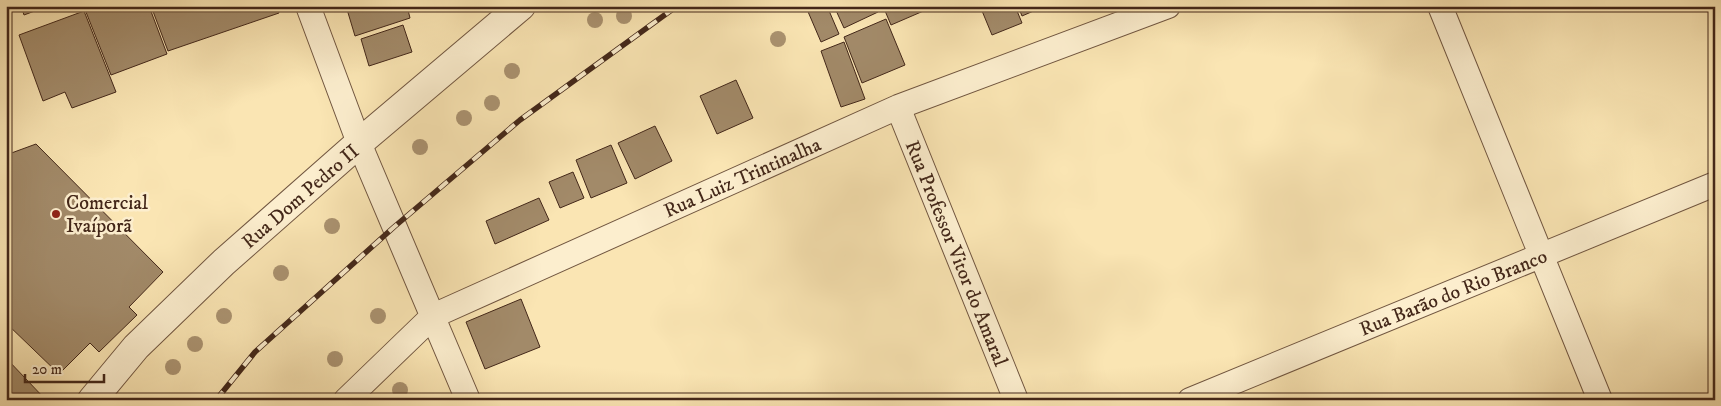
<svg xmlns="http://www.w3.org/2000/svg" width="1721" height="406" font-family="'IM FELL DW Pica',serif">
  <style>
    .building { fill: #a28a69; stroke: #432719 }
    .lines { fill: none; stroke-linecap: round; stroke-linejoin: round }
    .minor-casing { stroke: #715640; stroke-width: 26 }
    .tertiary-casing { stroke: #715640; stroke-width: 30 }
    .minor { stroke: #fceece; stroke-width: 24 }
    .tertiary { stroke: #fceece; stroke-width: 28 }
    .rail-casing { stroke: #432719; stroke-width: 5.5 }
    .rail { stroke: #fceece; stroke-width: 4; stroke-dasharray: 11; stroke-linecap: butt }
    .tree { fill: #aa9270 }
    .poi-dot { fill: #8f2418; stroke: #fceece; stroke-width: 2 }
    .labels { text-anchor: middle; stroke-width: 5; stroke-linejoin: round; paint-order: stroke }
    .street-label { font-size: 20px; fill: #432719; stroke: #fceece }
    .poi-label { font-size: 20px; fill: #432719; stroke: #fceece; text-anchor: start }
  </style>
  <rect width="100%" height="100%" fill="#fae5b3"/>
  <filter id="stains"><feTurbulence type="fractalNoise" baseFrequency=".004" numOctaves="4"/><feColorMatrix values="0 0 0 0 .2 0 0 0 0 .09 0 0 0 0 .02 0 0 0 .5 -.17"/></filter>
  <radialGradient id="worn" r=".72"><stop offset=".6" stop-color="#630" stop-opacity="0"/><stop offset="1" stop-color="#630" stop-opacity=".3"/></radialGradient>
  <path class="building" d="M21 6H48L24 15Z
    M149 6 167 54 111 75 84 7Z
    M151 6H277L279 13 168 51Z
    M346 6H407L410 18 355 36Z
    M827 6 839 34 821 42 806 7Z
    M834 6H875L878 12 844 28Z
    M883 6H935L891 25Z
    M946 6H960L948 11Z
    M980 6H1015L1022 23 992 35Z
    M1018 6H1045L1022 16Z
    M1054 6H1067L1056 11Z
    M84 11 116 92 72 108 65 92 43 101 19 35Z
    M886 19 905 65 862 83 844 37Z
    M403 25 412 52 369 66 361 39Z
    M844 42 865 99 841 107 821 51Z
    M736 80 753 118 717 134 700 96Z
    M655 126 672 161 635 179 618 143Z
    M36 144 163 272 129 307 137 315 99 352 90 343 59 374 6 323V155Z
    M611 145 627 183 591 198 576 160Z
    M573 172 584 198 560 208 549 182Z
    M539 198 549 220 495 244 486 221Z
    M521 299 540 347 485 369 466 322Z
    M6 358 46 400H6Z"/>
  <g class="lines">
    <defs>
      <path id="minor" d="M308 6 359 143 468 400
        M1440 6 1600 400
        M898 107 1016 400
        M346 400 433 316 898 107 1168 6
        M1190 400 1715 184"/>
      <path id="tertiary" d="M92 400 136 347 224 262 359 143 521 6"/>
    </defs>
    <use href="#minor" class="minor-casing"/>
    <use href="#tertiary" class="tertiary-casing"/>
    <use href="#minor" class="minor"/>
    <use href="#tertiary" class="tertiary"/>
    <defs>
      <path id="rail" d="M216 400 255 352 394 227 520 120 677 6"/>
    </defs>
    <use href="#rail" class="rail-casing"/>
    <use href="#rail" class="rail"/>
  </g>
  <g class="tree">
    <circle cx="624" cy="16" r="8"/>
    <circle cx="595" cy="20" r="8"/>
    <circle cx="778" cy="39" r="8"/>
    <circle cx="512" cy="71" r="8"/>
    <circle cx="492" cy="103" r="8"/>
    <circle cx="464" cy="118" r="8"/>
    <circle cx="420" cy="147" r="8"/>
    <circle cx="332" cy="226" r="8"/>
    <circle cx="281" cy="273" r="8"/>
    <circle cx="224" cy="316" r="8"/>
    <circle cx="378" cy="316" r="8"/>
    <circle cx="195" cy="344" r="8"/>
    <circle cx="335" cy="359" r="8"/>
    <circle cx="173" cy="367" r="8"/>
    <circle cx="400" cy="390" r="8"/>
  </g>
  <circle class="poi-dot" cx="56" cy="214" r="5"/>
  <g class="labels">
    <g class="street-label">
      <text transform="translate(742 177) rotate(-24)" y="7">Rua Luiz Trintinalha</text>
      <text transform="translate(300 196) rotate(-41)" y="7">Rua Dom Pedro II</text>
      <text transform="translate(957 253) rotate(68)" y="7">Rua Professor Vitor do Amaral</text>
      <text transform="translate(1453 292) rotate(-22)" y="7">Rua Barão do Rio Branco</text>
    </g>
    <g class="poi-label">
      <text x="66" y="209">Comercial<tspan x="66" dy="23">Ivaíporã</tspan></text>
    </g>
  </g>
  <rect width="1721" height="406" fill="none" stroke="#fae5b3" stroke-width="25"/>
  <rect x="8" y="8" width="1706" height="391" fill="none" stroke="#432719" stroke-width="2.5"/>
  <rect x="12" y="12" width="1696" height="381" fill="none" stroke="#432719"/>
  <path d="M25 374v8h79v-8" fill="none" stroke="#432719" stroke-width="2.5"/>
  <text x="32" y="374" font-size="15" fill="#432719" stroke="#fceece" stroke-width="4" paint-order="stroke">20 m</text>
  <rect width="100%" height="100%" filter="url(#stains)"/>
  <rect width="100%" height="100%" fill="url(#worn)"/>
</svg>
